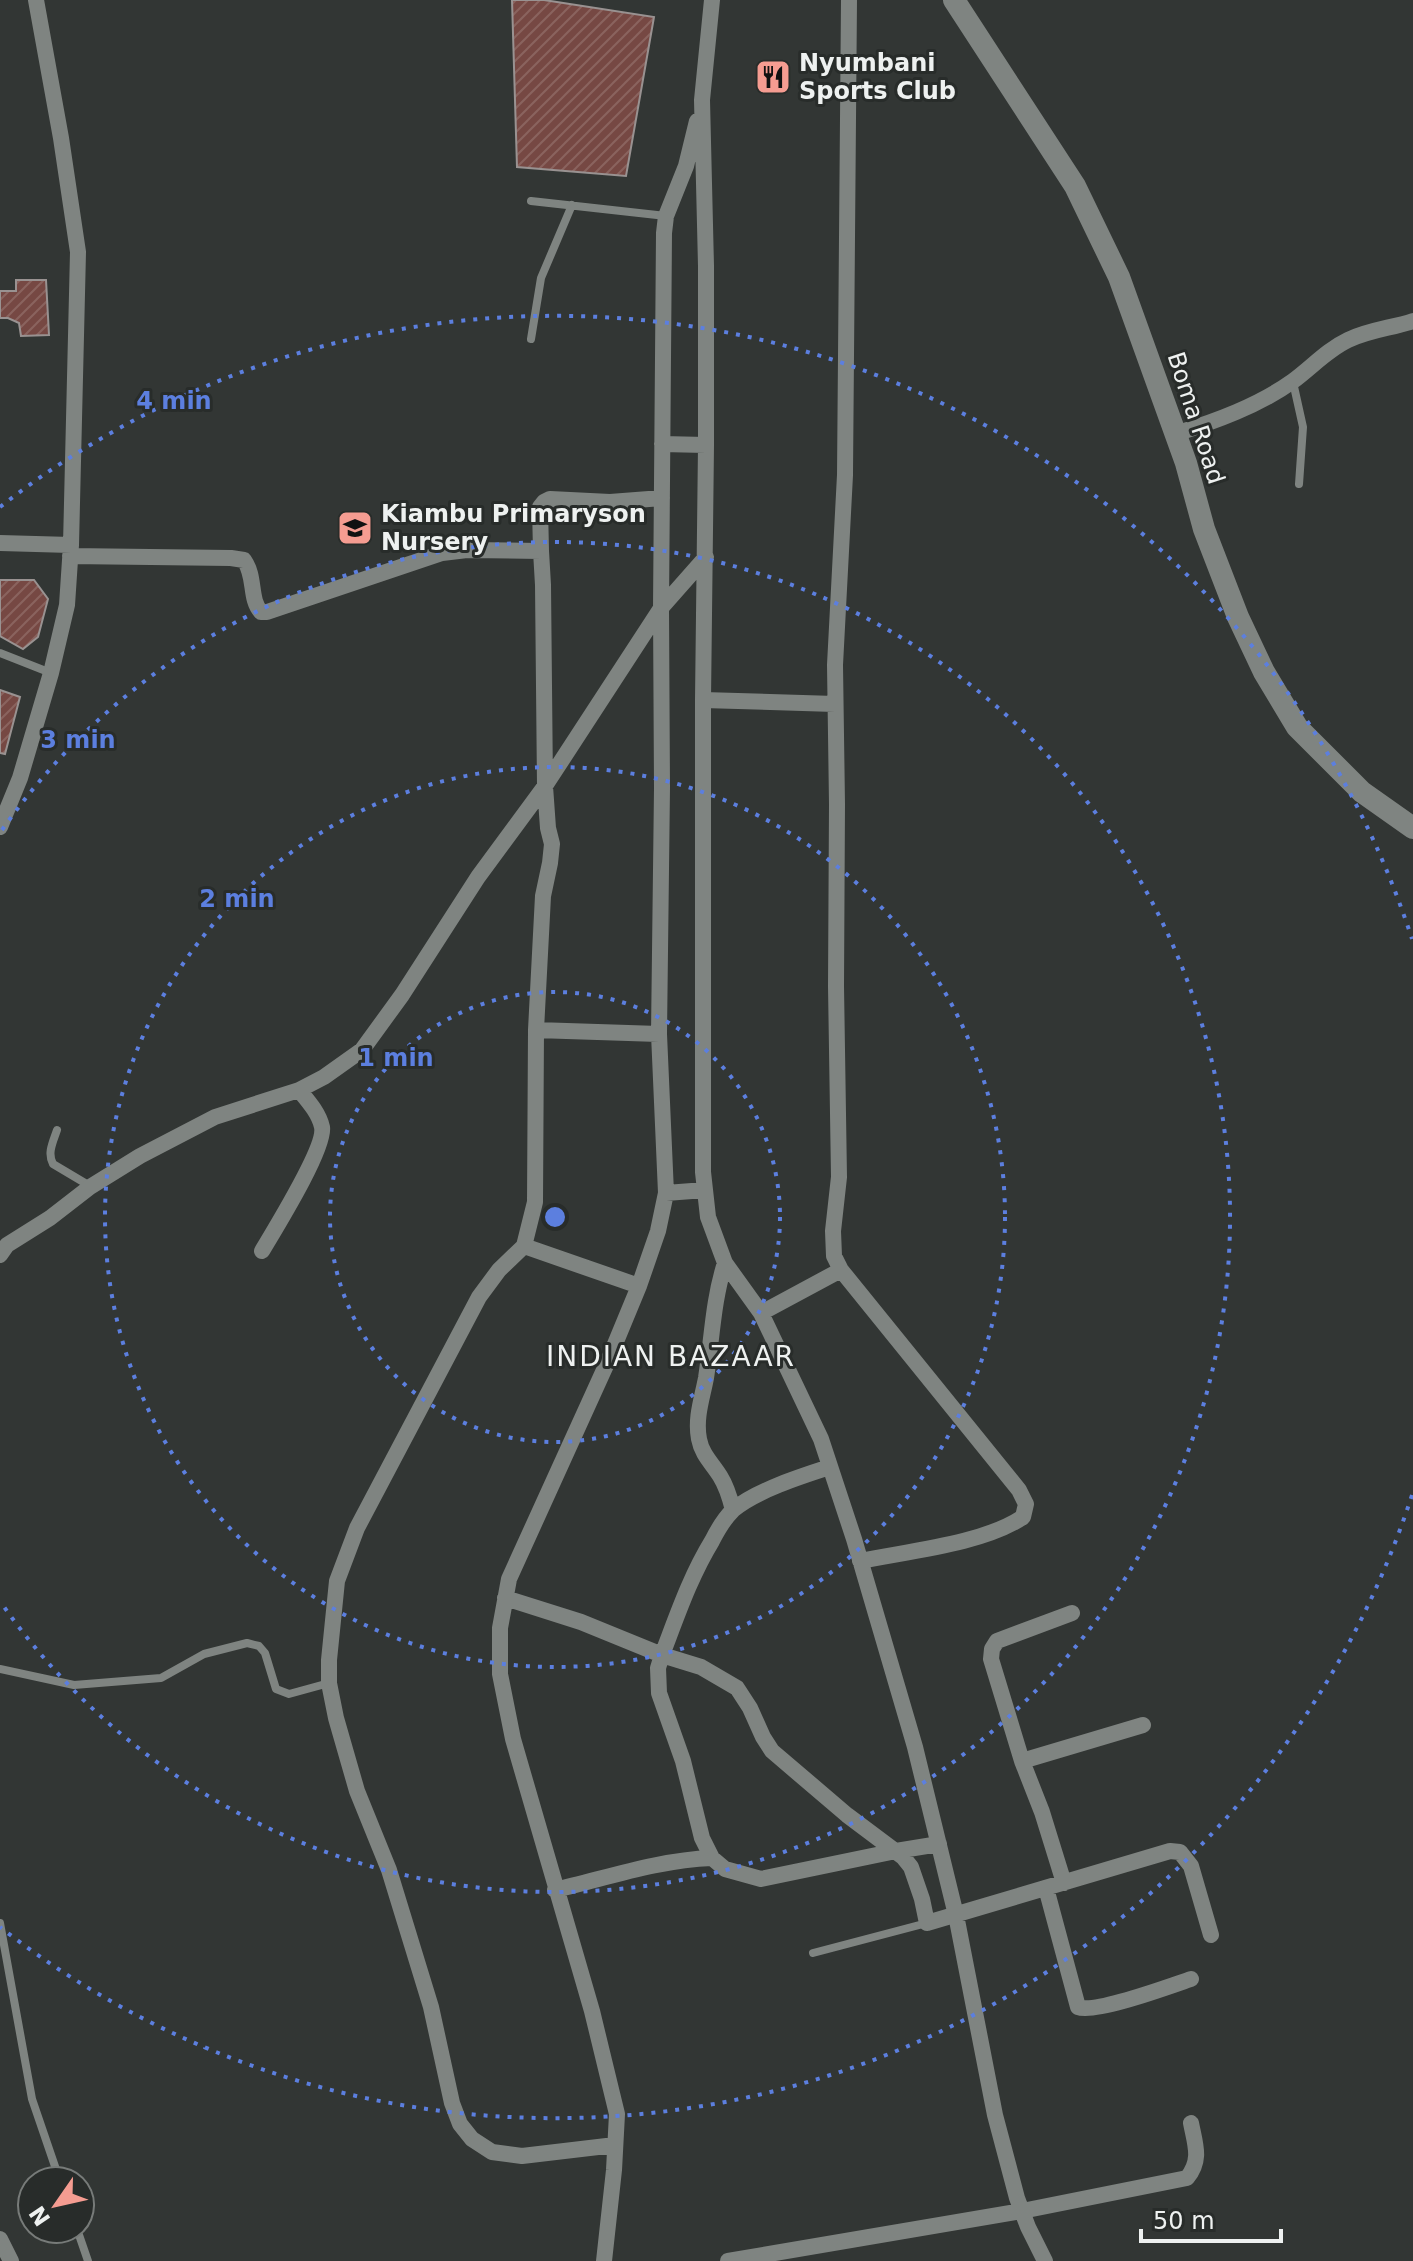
<svg xmlns="http://www.w3.org/2000/svg" width="1413" height="2261" font-family="'DejaVu Sans',sans-serif">
  <style>
    .building { fill: url(#building-hatch); stroke: #999291; stroke-width: 2 }
    .lines { fill: none; stroke-linecap: round; stroke-linejoin: round }
    .service { stroke: #7f8481; stroke-width: 8 }
    .minor { stroke: #7f8481; stroke-width: 16 }
    .secondary { stroke: #7f8481; stroke-width: 22 }
    .ring { fill: none; stroke: #5c7fdf; stroke-width: 4; stroke-dasharray: 4 8 }
    .labels { text-anchor: middle; stroke-width: 6; stroke-linejoin: round; paint-order: stroke }
    .poi-label { font-size: 24px; font-weight: bold; fill: #eef1f0; stroke: #282c2a; text-anchor: start }
    .street-label { font-size: 24px; fill: #eef1f0; stroke: #282c2a }
    .quarter-label { font-size: 28px; letter-spacing: 2px; fill: #eef1f0; stroke: #282c2a }
    .centre { fill: #5c7fdf; stroke: #282c2a; stroke-width: 4 }
    .ring-label { font-size: 24px; text-anchor: middle; font-weight: bold; fill: #5c7fdf; stroke: #282c2a; stroke-width: 6; stroke-linejoin: round; paint-order: stroke }
  </style>
  <defs>
    <pattern id="building-hatch" width="6" height="6" patternUnits="userSpaceOnUse" patternTransform="scale(2)"><rect width="6" height="6" fill="#764843"/><path d="M-1 1l2-2M0 6l6-6M5 7l2-2" fill="none" stroke="#8a635e"/></pattern>
  </defs>
  <rect width="100%" height="100%" fill="#323634"/>
  <path class="building" d="M512 0H544L654 17 626 176 517 167Z
    M16 280H46L49 335 21 336 19 323 8 318H0V291H16Z
    M0 580H34L48 599 38 637 23 649 0 636Z
    M0 690 20 697 5 754 0 753Z"/>
  <g class="lines">
    <path class="service" d="M531 201 666 216
      M531 339 541 278 572 205
      M1293 382 1303 427 1299 484
      M0 653 51 673
      M57 1130C53 1142 47 1153 53 1164L90 1186
      M0 1669 74 1685 161 1678 204 1654 247 1643 259 1646 265 1653 276 1689 289 1694 329 1683
      M0 1923 32 2099 60 2181
      M813 1953 927 1923
      M77 2229 88 2261"/>
    <path class="minor" d="M712 0 702 100 706 266V445L703 700V1172L708 1217 725 1263 761 1313 821 1439 854 1539 915 1747 956 1915 995 2115 1017 2198 1028 2227 1045 2261
      M849 0 845 475 835 665 837 804 836 986 839 1177 833 1231 834 1256 841 1270 1019 1490 1026 1504 1023 1517C983 1544 909 1551 860 1561
      M1175 434C1216 421 1258 406 1293 381 1312 367 1327 350 1348 340 1368 330 1392 328 1413 321
      M662 444 706 445
      M0 543 71 545
      M541 551 540 507 544 502 550 499 610 502 662 498
      M70 556 231 558 244 560C256 577 249 599 261 612H267L442 553 467 550 541 551 543 585 545 786 548 828 552 844 550 863 543 896 536 1030 535 1202 524 1246 499 1270 479 1297 357 1528 337 1581 329 1660V1683L336 1718 357 1791 389 1870 431 2007 452 2103 460 2124 472 2139 492 2152 522 2156 615 2145
      M703 700 835 704
      M0 827 20 778 51 673 67 605 71 545 78 252 61 138 36 0
      M536 1030 659 1034
      M666 1193 705 1190
      M524 1246 639 1286
      M262 1251C275 1229 326 1147 322 1127 319 1113 308 1101 299 1090
      M0 1255 7 1245 50 1218 90 1187 140 1156 215 1117 299 1090 324 1077 362 1050 402 995 478 877 545 786 661 608 664 233 666 216 686 166 697 121
      M725 1263C713 1300 712 1339 706 1378 702 1399 695 1418 699 1439 702 1455 712 1463 720 1476 727 1487 730 1498 733 1510
      M761 1313 841 1270
      M830 1467C802 1476 755 1491 733 1510 725 1518 717 1531 712 1541 690 1577 677 1616 662 1655L658 1668 659 1693 683 1761 702 1838 712 1858 725 1869 761 1879 896 1851 939 1844
      M505 1598 581 1622 662 1655 701 1667 737 1688 750 1708 763 1737 772 1751 847 1815 903 1857 911 1867 922 1899 927 1923 1170 1851 1180 1852 1191 1866 1211 1935
      M1022 1761 1143 1725
      M1064 1883 1042 1812 1022 1761 991 1659 992 1649 997 1641 1072 1613
      M1046 1888 1078 2007C1095 2014 1170 1986 1191 1979
      M555 1890C607 1878 658 1860 712 1858
      M0 2239 11 2261
      M604 2261 614 2170 617 2114 592 2011 513 1739 500 1674V1628L509 1579 608 1361 639 1286 658 1231 666 1193 659 1034 662 788 661 608 706 557
      M728 2261 1022 2211 1187 2178C1202 2160 1195 2144 1191 2123"/>
    <path class="secondary" d="M954 0 1075 186 1119 277 1186 463 1204 529 1238 617 1264 672 1297 727 1362 792 1413 828"/>
  </g>
  <g class="ring">
    <circle cx="555" cy="1217" r="225"/>
    <circle cx="555" cy="1217" r="450"/>
    <path d="M2 830A675 675 0 1 1 2 1604"/>
    <path d="M1412 1495A901 901 0 0 1 0 1927M0 507A901 901 0 0 1 1412 939"/>
  </g>
  <defs>
    <symbol id="restaurant-square" viewBox="-11 -11 22 22"><rect x="-9" y="-9" width="18" height="18" rx="4" fill="#f59c91" stroke="#282c2a"/><path d="M-5-6h1v4h1v-4h1v4h1v-4h1v5L-1.5 .5V6h-2V.5L-5-1ZM5-6V6H3V1.5H1.5Q1.5-4 5-6Z" fill="#111"/></symbol>
    <symbol id="school-square" viewBox="-11 -11 22 22"><rect x="-9" y="-9" width="18" height="18" rx="4" fill="#f59c91" stroke="#282c2a"/><path d="M0-5L7-2L0 1L-7-2ZM-4 1L0 2.5L4 1V4Q0 6-4 4Z" fill="#111"/></symbol>
  </defs>
  <g fill-rule="evenodd">
    <use href="#restaurant-square" x="753" y="57" width="40" height="40"/>
    <use href="#school-square" x="335" y="508" width="40" height="40"/>
  </g>
  <g class="labels">
    <g class="poi-label">
      <text x="799" y="71">Nyumbani<tspan x="799" dy="28">Sports Club</tspan></text>
      <text x="381" y="522">Kiambu Primaryson<tspan x="381" dy="28">Nursery</tspan></text>
    </g>
    <g class="street-label">
      <text transform="translate(1196 418) rotate(72)" y="8">Boma Road</text>
    </g>
    <g class="quarter-label">
      <text x="671" y="1366">INDIAN BAZAAR</text>
    </g>
  </g>
  <circle cx="555" cy="1217" r="12" class="centre"/>
  <g class="ring-label">
    <text x="174" y="409">4 min</text>
    <text x="78" y="748">3 min</text>
    <text x="237" y="907">2 min</text>
    <text x="396" y="1066">1 min</text>
  </g>
  <g transform="translate(56 2205) rotate(236)"><circle r="38" fill="#282c2a" stroke="#777b79" stroke-width="2"/>
  <path d="M0-6L14 30L0 20L-14 30Z" fill="#f59c91"/>
  <text y="-12" font-size="22" font-weight="bold" text-anchor="middle" fill="#eef1f0">N</text>
  </g>
  <path d="M1141 2229v12h140v-12" fill="none" stroke="#eef1f0" stroke-width="4"/>
  <text x="1153" y="2229" font-size="24" fill="#eef1f0" stroke="#282c2a" stroke-width="6" paint-order="stroke">50 m</text>
</svg>
